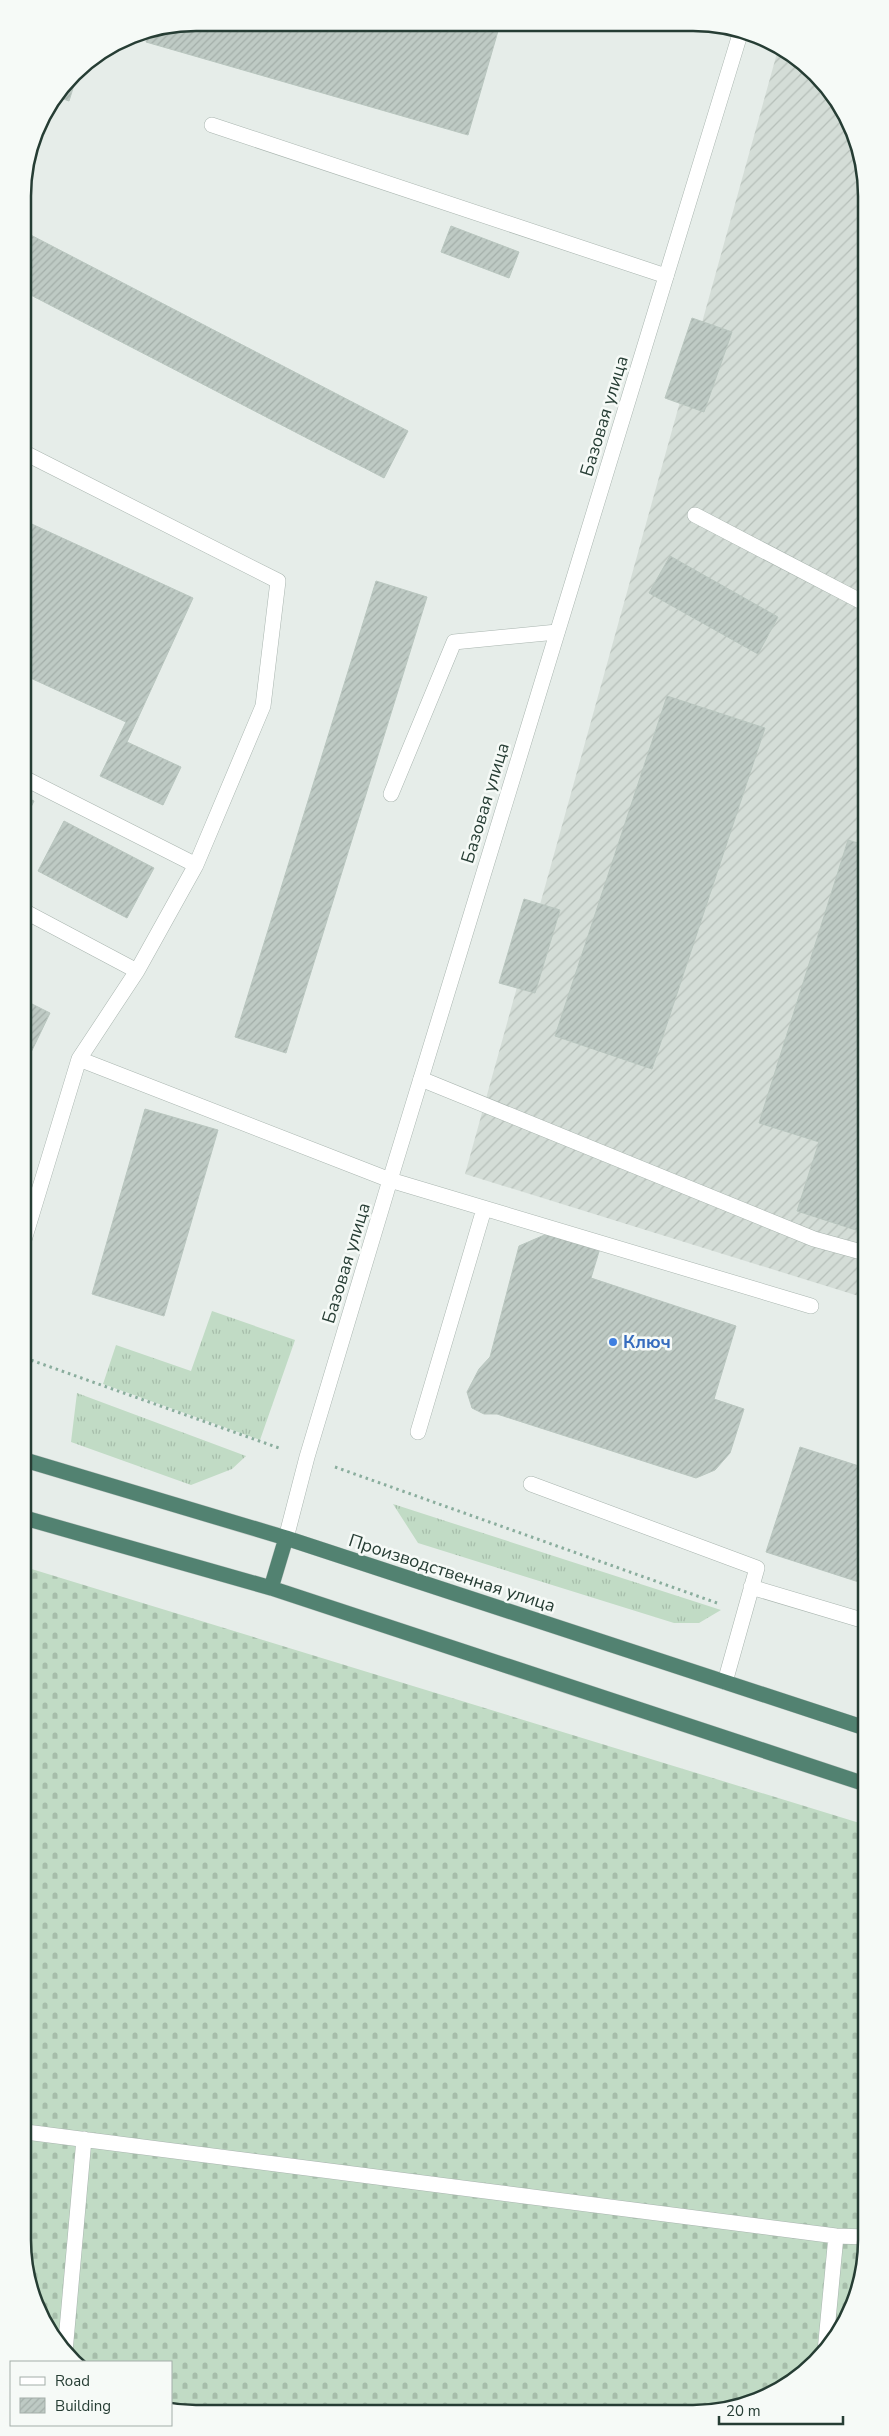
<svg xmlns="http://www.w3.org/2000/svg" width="889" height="2436" font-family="'Nunito Sans',sans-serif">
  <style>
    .industrial { fill: url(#industrial-furrows) }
    .grass { fill: url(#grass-tufts) }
    .cemetery { fill: url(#cemetery-stones) }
    .building { fill: url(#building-hatch); stroke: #b9c6bf }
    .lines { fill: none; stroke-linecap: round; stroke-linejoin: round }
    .service-casing { stroke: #a9b5af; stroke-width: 16 }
    .minor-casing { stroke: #a9b5af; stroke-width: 16 }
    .trunk-casing { stroke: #c2c9c6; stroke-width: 16 }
    .path { stroke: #8aad9d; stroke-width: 3; stroke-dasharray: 2.5 4; stroke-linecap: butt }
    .service { stroke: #fff; stroke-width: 15 }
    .minor { stroke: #fff; stroke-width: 15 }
    .trunk { stroke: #528271; stroke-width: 15 }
    .shop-dot { fill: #3f7fe0; stroke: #f6faf7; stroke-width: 2 }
    .labels { text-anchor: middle; stroke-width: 5; stroke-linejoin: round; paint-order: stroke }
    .street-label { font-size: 18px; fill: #263d34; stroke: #f6faf7 }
    .shop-label { font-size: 18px; font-weight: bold; fill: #366cbe; stroke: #f6faf7; text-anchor: start }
    .rim { fill: none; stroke: #263d34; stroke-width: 2.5 }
  </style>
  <defs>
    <pattern id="industrial-furrows" width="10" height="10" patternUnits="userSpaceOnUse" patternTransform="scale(1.25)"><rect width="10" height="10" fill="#d4ddd7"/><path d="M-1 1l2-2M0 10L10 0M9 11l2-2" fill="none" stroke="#b6bfb9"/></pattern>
    <pattern id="grass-tufts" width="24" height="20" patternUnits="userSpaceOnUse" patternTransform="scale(1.25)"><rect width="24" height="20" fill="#c1dbc5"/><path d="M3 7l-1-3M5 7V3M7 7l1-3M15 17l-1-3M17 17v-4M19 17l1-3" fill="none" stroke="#a6bdaa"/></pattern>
    <pattern id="cemetery-stones" width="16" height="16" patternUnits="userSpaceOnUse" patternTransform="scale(1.25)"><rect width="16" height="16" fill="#c1dbc5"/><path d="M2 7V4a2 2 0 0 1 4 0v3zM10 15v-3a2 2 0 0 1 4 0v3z" fill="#a6bdaa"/></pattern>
    <pattern id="building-hatch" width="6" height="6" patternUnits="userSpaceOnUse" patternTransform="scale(1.25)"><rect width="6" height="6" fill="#becac4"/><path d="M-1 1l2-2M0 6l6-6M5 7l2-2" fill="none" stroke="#a3aea9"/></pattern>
  </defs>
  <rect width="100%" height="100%" fill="#e6ede9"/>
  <path class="industrial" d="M779 46 816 74 848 119 863 162 865 1298 465 1174Z"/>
  <path class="grass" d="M212 1311 295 1340 260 1440 103 1384 116 1345 191 1371Z
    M77 1393 246 1456 232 1469 191 1485 71 1442Z
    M393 1504 721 1610 699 1623H674L418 1543Z"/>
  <path class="cemetery" d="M25 1567 866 1825V2251L853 2306 823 2354 780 2390 727 2410H171V2362H73L46 2326 26 2274Z"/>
  <path class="building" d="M197 22 500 24 468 135 146 42 149 32Z
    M79 69 69 101 58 97Z
    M451 226 519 252 509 278 441 252Z
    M23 231 408 431 384 478 23 291Z
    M692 318 732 332 704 412 665 398Z
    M23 520 193 598 127 742 181 767 163 805 100 776 126 722 24 675Z
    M670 556 778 617 758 654 649 593Z
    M376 581 427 597 286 1053 235 1037Z
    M667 696 765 728 652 1069 555 1036Z
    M24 796 34 801 24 821Z
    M64 821 154 868 127 918 38 871Z
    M848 840 864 845 865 1233 797 1211 819 1142 759 1123Z
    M524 899 560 910 535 993 499 983Z
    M24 1000 50 1013 24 1067Z
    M145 1109 218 1130 164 1316 92 1294Z
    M556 1230 601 1245 591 1278 736 1326 714 1399 744 1409 730 1453 715 1470 696 1478 497 1414H484L472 1408 467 1392 479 1369 490 1357 519 1246Z
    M800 1447 865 1468V1584L766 1552Z"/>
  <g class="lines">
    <defs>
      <path id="service" d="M212 125 666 276
        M23 452 278 581 263 706 196 865
        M695 515 864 603
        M24 778 196 865 137 971
        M391 794 454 642 557 632
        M24 911 137 971 79 1059 390 1180 811 1306
        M421 1079 814 1239 865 1253
        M24 1240 79 1059
        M418 1432 484 1209
        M531 1484 757 1568 725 1682
        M751 1587 865 1621
        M26 2132 836 2236 866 2237
        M65 2352 84 2139
        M825 2352 836 2236"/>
      <path id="minor" d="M286 1538 307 1457 390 1180 741 31"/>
      <path id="trunk" d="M25 1460 286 1538 865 1728
        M25 1518 271 1588 865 1784
        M271 1588 286 1538"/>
    </defs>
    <use href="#service" class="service-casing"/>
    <use href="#minor" class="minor-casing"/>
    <use href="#trunk" class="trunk-casing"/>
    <path class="path" d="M25 1358 279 1448
      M335 1467 717 1603"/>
    <use href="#service" class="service"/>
    <use href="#minor" class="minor"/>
    <use href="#trunk" class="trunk"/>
  </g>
  <circle class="shop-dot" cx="613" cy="1342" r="5"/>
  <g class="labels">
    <g class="street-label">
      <text transform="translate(604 416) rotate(-73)" y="6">Базовая улица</text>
      <text transform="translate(485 803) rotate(-73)" y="6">Базовая улица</text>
      <text transform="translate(346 1263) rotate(-73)" y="6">Базовая улица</text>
      <text transform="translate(452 1573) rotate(18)" y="6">Производственная улица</text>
    </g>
    <g class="shop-label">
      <text x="623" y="1348">Ключ</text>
    </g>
  </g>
  <path d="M0 0H889V2436H0ZM196 31H693A165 165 0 0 1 858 196V2240A165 165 0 0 1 693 2405H196A165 165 0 0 1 31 2240V196A165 165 0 0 1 196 31Z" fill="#f6faf7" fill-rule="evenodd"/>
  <path class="rim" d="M196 31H693A165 165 0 0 1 858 196V2240A165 165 0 0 1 693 2405H196A165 165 0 0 1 31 2240V196A165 165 0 0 1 196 31Z"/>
  <rect x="10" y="2361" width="162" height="65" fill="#f6faf7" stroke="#a3aea9"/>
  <rect x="20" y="2377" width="25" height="8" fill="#ffffff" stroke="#a3aea9"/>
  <text x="55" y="2386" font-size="15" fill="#263d34">Road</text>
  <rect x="20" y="2398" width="25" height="15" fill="url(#building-hatch)" stroke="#a3aea9"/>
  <text x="55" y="2411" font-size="15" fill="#263d34">Building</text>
  <path d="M719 2416v8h124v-8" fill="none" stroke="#263d34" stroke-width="2.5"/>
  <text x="726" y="2416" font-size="15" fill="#263d34" stroke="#f6faf7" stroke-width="4" paint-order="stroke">20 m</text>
</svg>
